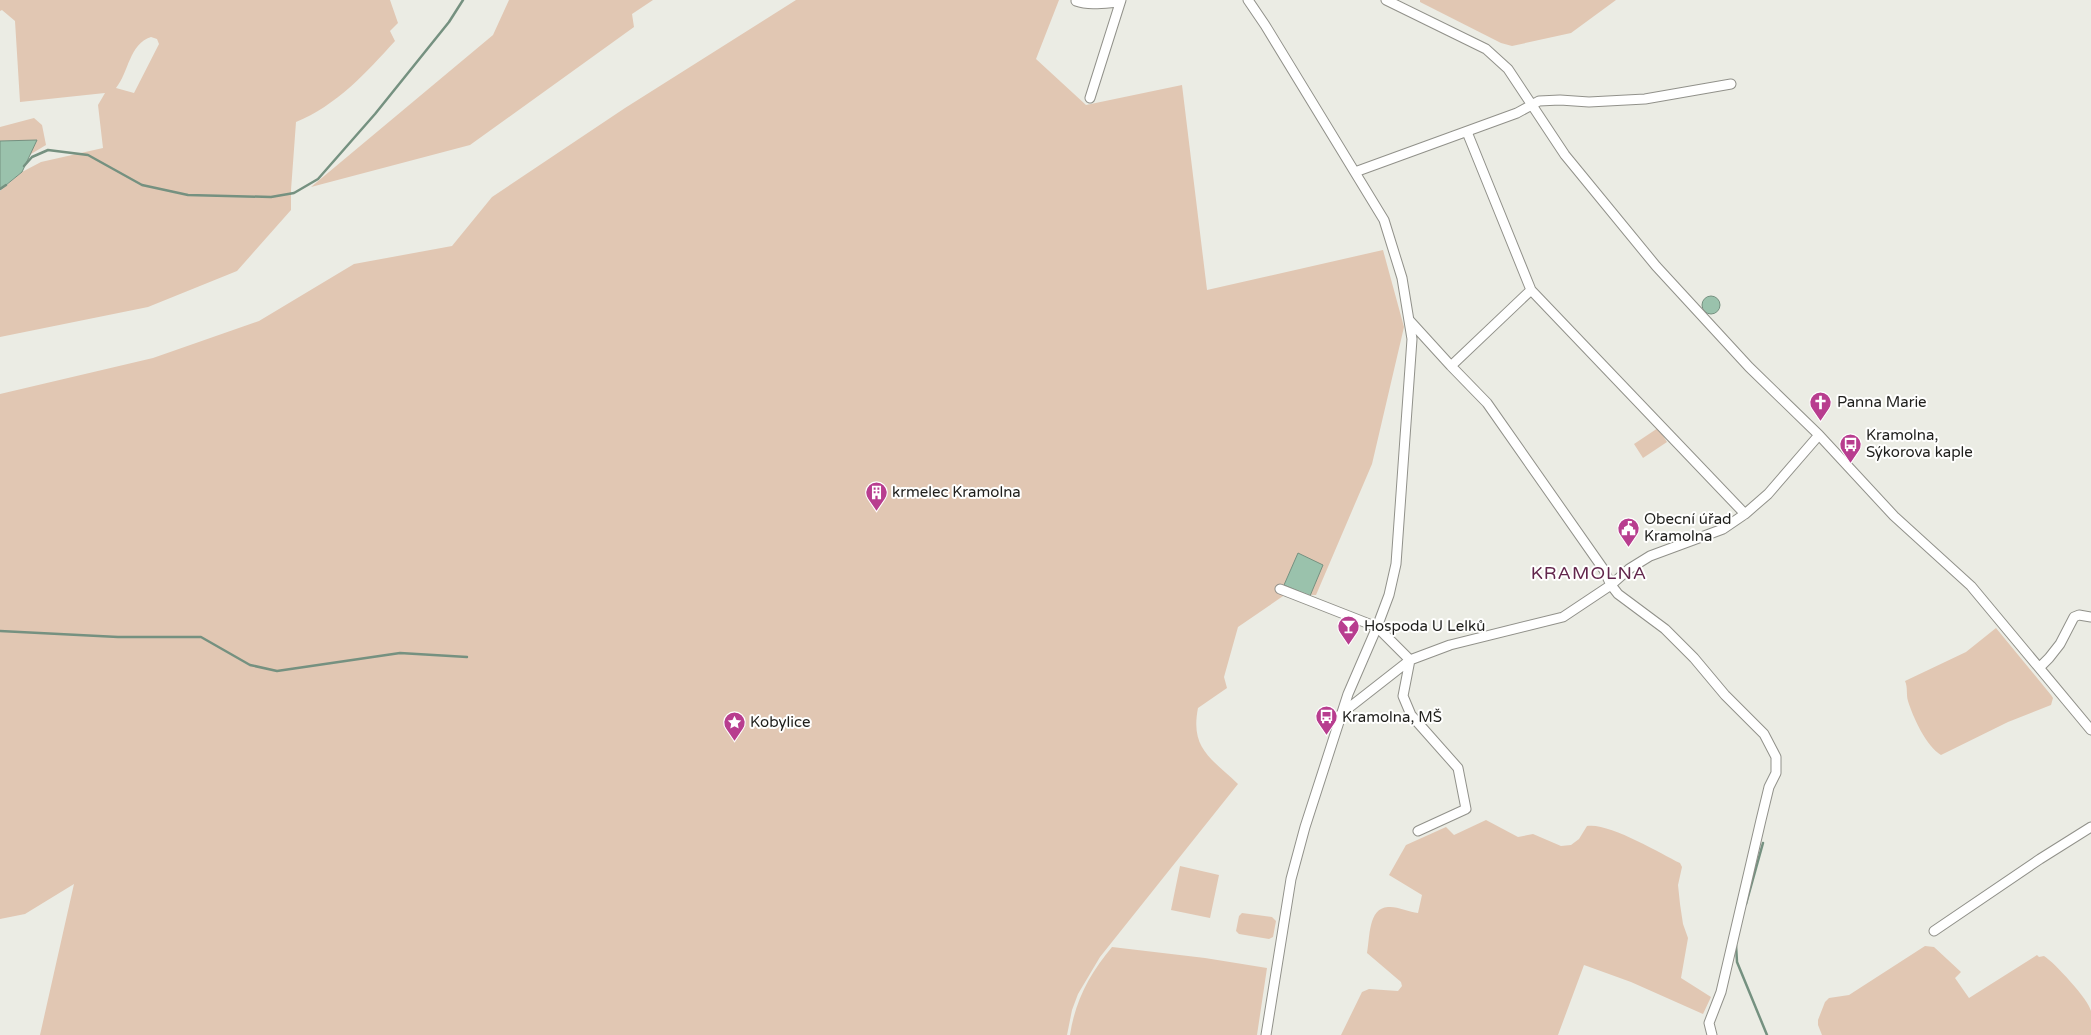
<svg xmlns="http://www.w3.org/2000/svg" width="2091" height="1035" font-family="'Varela Round',sans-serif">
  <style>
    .green { fill: #e1c7b3; fill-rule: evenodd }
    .water { fill: #9ac2ac; stroke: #759180 }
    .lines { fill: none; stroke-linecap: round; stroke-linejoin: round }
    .stream { stroke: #759180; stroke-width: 2.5 }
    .minor-casing { stroke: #91918a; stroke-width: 11 }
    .minor { stroke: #fff; stroke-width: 9 }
    .labels { text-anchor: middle; stroke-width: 4; stroke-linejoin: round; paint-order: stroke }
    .poi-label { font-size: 15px; fill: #1e1e1b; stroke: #fffffe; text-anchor: start }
    .quarter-label { font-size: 18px; letter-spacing: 1px; fill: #62264c; stroke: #fffffe }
  </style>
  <rect width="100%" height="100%" fill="#ebece4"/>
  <path class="green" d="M0 0H390L398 23 390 31 395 41C367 72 336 106 296 122L291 190V210L237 271 148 307 0 337V191L22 172 41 162 103 148 98 105 105 93 20 102 15 21 2 10 0 11ZM151 37 157 39 159 44 134 93 116 88C129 72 129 44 151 37Z
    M509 0H653L632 14 634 27 470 145 311 187 493 35Z
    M796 0H1059L1036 59 1086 105 1182 85 1207 290 1383 250 1404 327 1372 464 1316 595 1286 594 1238 627 1224 677 1227 688 1198 708C1190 749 1211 758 1238 784L1100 957 1078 994 1072 1010 1067 1035H40L74 884 25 914 0 919V394L153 358 259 321 354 264 452 246 492 197 625 108Z
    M1420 0H1616L1571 33 1512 46 1501 43 1420 2Z
    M34 118 42 125 46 145 31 154 0 187V127Z
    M1658 428 1667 442 1643 458 1634 444Z
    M1996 628 2051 695 2053 698 2051 705 2008 722 1941 755C1926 746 1913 717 1908 701 1906 694 1908 688 1905 681L1966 652Z
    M1486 820 1518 837 1533 834 1561 846 1571 845 1579 839 1587 826C1608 822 1660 853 1680 863L1682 867 1678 885 1680 904 1683 924 1688 938 1681 978 1711 997 1703 1014 1631 982 1584 965 1558 1035H1341L1362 992 1369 989 1398 991 1402 986 1401 982 1367 953C1370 938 1368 908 1388 907 1397 906 1409 912 1418 913L1422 895 1389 875 1406 845 1446 827 1454 835Z
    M1180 866 1219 875 1210 918 1171 910Z
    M1242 913 1272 917 1276 921 1273 937 1269 939 1239 934 1236 931 1239 916Z
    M1925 946 1934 947 1961 972 1955 978 1969 998 2037 955 2039 957 2044 956C2054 962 2089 1000 2091 1011 2091 1018 2091 1027 2091 1035H1822L1818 1025V1020L1825 1002 1829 998 1849 995Z
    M1112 947 1205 958 1267 968 1257 1035H1070C1075 1001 1090 973 1112 947Z"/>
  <path class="water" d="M37 140 22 172 0 190V141Z
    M1702 305a9 9 0 1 1 18 0a9 9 0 1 1-18 0Z
    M1298 553 1323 565 1310 596 1284 585Z"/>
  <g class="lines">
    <path class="stream" d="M24 166 32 157 48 150 88 155 142 185 188 195 271 197 294 193 318 179 375 114 449 22 463 0
      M0 189 6 185
      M0 631 118 637H201L250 665 277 671 400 653 467 657
      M1746 904 1763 843
      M1736 945 1737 962 1767 1035"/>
    <defs>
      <path id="minor" d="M1248 0 1265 25 1384 220 1402 278 1412 339 1396 564 1389 595 1377 627 1348 694 1305 827 1291 879 1266 1035
        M1386 0 1486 49 1508 69 1565 155 1656 266 1749 367 1819 435 1894 516 1971 586 2091 730
        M1076 1C1090 6 1105 3 1120 2
        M1090 98 1121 0
        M1467 132 1531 290 1745 514
        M1355 172 1517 113 1539 101 1560 100 1589 102 1645 99 1731 84
        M1410 321 1451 366 1487 403 1604 570 1611 585 1618 594 1665 629 1694 658 1725 695 1764 734 1776 757V773L1769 787 1761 820 1721 992 1709 1023 1712 1035
        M1451 366 1531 290
        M1280 589 1377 627 1410 660 1403 696 1411 715 1458 768 1466 809 1418 831
        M2040 667 2049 658 2060 644 2074 617 2079 615 2091 617
        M1341 714 1410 660 1450 645 1563 617 1611 585 1629 569 1650 556 1723 529 1745 514 1768 494 1819 435
        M1934 931 2040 859 2091 827"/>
    </defs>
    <use href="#minor" class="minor-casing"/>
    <use href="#minor" class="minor"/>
  </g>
  <defs>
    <symbol id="church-pin" viewBox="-11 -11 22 30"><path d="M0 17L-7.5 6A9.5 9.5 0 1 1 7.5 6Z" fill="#b83d8f" stroke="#fffffe"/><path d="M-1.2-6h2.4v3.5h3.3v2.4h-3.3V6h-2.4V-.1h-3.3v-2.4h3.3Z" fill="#fff"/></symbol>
    <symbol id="bus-pin" viewBox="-11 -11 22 30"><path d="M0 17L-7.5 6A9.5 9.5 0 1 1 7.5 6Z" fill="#b83d8f" stroke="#fffffe"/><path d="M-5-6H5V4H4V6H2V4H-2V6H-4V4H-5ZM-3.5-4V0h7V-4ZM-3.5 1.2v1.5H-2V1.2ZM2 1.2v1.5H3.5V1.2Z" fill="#fff"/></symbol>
    <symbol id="building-pin" viewBox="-11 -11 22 30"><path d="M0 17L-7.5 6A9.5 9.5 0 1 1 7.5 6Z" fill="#b83d8f" stroke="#fffffe"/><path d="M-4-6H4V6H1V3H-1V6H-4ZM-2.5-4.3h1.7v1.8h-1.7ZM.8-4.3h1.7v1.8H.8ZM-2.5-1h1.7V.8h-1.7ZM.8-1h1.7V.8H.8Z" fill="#fff"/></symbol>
    <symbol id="civic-pin" viewBox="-11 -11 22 30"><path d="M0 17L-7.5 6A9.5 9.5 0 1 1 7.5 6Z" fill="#b83d8f" stroke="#fffffe"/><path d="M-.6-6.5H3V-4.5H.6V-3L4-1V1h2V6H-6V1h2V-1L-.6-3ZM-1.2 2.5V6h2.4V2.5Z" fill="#fff"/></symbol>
    <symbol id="bar-pin" viewBox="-11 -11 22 30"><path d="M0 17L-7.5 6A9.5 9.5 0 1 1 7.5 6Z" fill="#b83d8f" stroke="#fffffe"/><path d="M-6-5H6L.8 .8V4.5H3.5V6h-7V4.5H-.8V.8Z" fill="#fff"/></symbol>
    <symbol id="sight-pin" viewBox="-11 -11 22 30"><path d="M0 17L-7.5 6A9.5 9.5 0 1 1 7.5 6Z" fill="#b83d8f" stroke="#fffffe"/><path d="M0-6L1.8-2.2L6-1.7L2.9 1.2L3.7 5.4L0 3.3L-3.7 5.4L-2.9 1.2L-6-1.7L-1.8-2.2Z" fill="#fff"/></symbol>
  </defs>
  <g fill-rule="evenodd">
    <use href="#church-pin" x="1808" y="390" width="25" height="34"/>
    <use href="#bus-pin" x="1838" y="432" width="25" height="34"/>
    <use href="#building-pin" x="864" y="480" width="25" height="34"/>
    <use href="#civic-pin" x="1616" y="516" width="25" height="34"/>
    <use href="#bar-pin" x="1336" y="614" width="25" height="34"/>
    <use href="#bus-pin" x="1314" y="704" width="25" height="34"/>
    <use href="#sight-pin" x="722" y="710" width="25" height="34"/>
  </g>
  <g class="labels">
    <g class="poi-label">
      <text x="1837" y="407">Panna Marie</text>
      <text x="1866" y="440">Kramolna,<tspan x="1866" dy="17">Sýkorova kaple</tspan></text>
      <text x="892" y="497">krmelec Kramolna</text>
      <text x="1644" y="524">Obecní úřad<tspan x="1644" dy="17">Kramolna</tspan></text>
      <text x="1364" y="631">Hospoda U Lelků</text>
      <text x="1342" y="722">Kramolna, MŠ</text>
      <text x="750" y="727">Kobylice</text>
    </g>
    <g class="quarter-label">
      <text x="1589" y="579">KRAMOLNA</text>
    </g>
  </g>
</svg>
